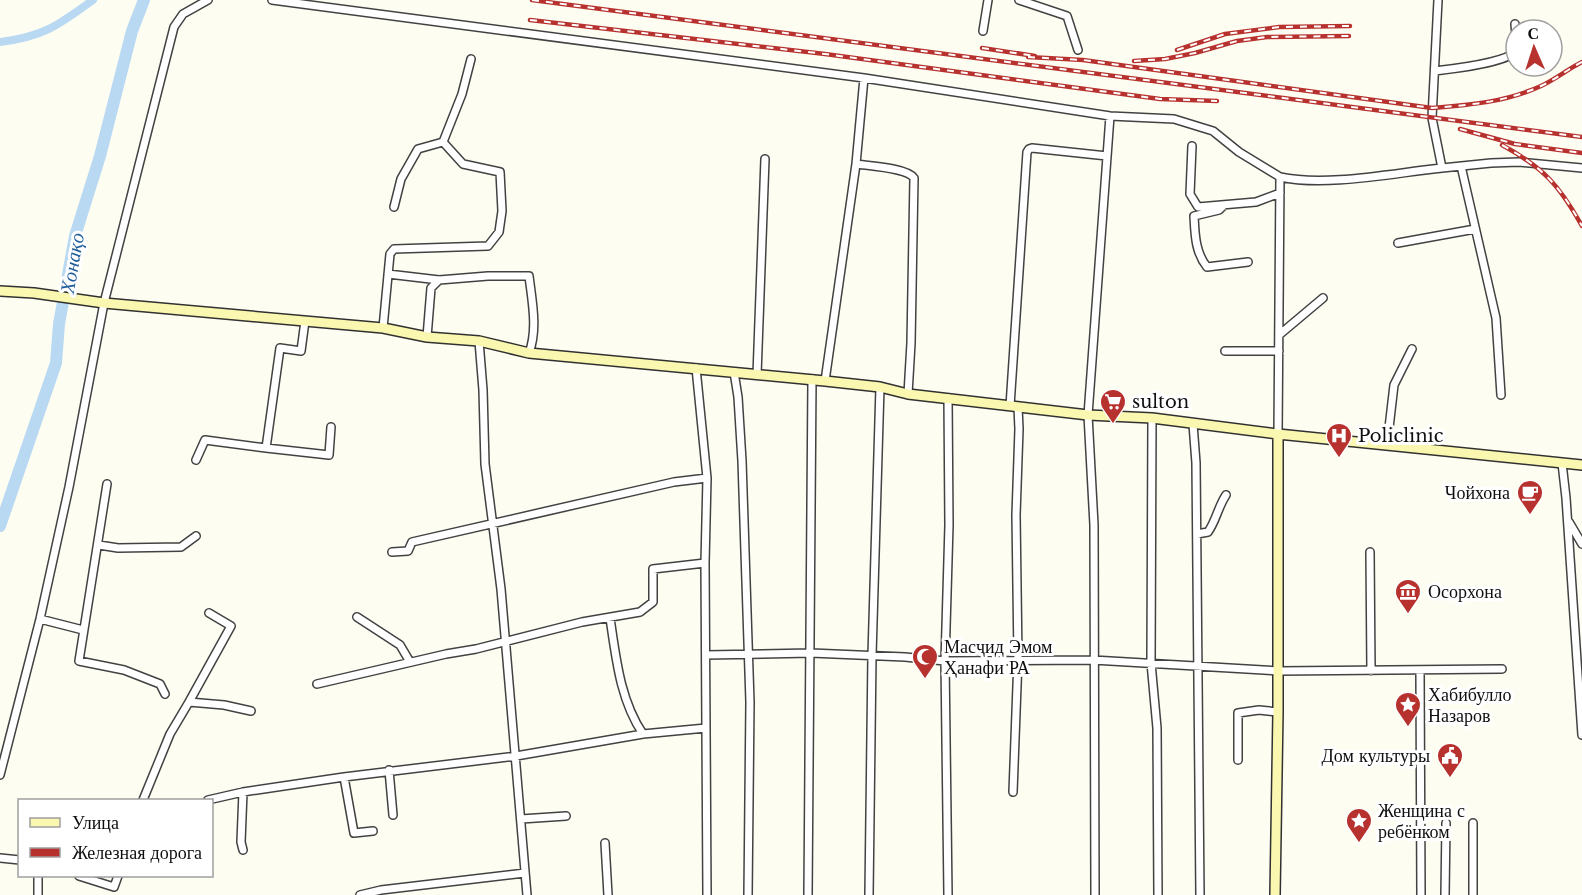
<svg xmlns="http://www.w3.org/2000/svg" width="1582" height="895" font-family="'Libre Baskerville',serif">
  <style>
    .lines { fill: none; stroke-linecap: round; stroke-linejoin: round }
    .canal { stroke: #b9d9f3; stroke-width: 8 }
    .river { stroke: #b9d9f3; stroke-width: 12 }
    .street-casing { stroke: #424242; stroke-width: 10 }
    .secondary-casing { stroke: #313131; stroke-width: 12 }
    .street { stroke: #fff; stroke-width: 7 }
    .secondary { stroke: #faf7b1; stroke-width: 9 }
    .rail-casing { stroke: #b7322f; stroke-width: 4.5 }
    .rail { stroke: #fff; stroke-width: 2; stroke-dasharray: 7; stroke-linecap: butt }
    .labels { text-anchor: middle; stroke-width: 6; stroke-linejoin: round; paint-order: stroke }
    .poi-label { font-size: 18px; fill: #0f0f0f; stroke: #fff; text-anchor: start }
    .water-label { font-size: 20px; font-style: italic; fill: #1f5c9a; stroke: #fff }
  </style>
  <rect width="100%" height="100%" fill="#fefdf2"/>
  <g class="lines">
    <path class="canal" d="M0 42C43 37 59 25 93 0"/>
    <path class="river" d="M0 526 56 363 59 324 75 236 100 156 132 31 144 0"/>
    <defs>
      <path id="street" d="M272 0 864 78 1110 116 1174 119 1213 131 1239 152 1280 177
        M1019 0 1067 16 1078 50
        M1515 24 1516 36
        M983 31 988 0
        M1435 71C1452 69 1506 63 1516 51
        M1192 146 1190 194 1198 207 1256 202 1280 193
        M856 164C870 166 907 168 914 178L911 343 908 394
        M1461 166 1496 318 1501 395
        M1442 168 1491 163 1519 162 1582 168
        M1224 205 1219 210 1194 216C1195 234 1195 252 1207 267L1248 262
        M394 207 401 179 418 149 443 142
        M1398 243 1475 229
        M388 274 439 280 488 276H529C532 301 538 329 529 353
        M305 321 301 351 280 348 266 448 329 455 331 427
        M383 328 390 254 394 249 488 246 499 232 502 211 500 172 463 164 443 142 462 94 471 59
        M1279 335 1323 298
        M427 337 431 288 439 280
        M479 341 483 390 485 464 501 589 527 895
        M1225 351H1279
        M696 368 707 478 705 563 707 895
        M734 372 738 397 742 461 750 702 748 895
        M757 375 765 159
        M825 381 856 164 864 78
        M1010 406 1027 152 1029 149 1032 148 1107 156
        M1152 418 1151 663 1157 728 1158 895
        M1193 424 1196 463 1200 895
        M1278 434 1280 177C1327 187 1393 173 1442 168L1432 118 1438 0
        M1387 445 1394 385 1412 349
        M196 460 205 440 266 448
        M1562 463 1566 498 1582 735
        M107 484 79 661 124 670 160 684 165 694
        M1569 522 1582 544
        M1197 534 1208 532C1216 521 1218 507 1226 495
        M99 545 118 548 181 547 196 536
        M392 552 408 551 412 542 674 482 707 478
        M1370 552 1371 671
        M357 617 400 645 410 662
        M610 618C616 658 620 700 643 734
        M40 619 83 630
        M706 655 811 653 905 657 945 661 1093 660 1279 671 1502 669
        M1420 671 1421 895
        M317 684 446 654 476 649 582 622 640 612 653 602V569L705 563
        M189 702 231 626 209 613
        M1238 760V713L1259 710 1278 712
        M389 770 393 815
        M0 775 40 619 69 487 104 303 174 27 183 14 208 0
        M344 777 354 833 373 831
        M243 792 241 842 243 850
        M1013 792 1018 659 1016 515 1019 429 1018 407
        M143 800 170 734 189 702 224 705 251 711
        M208 800 243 792 344 777 516 756 643 734 706 728
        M521 819 566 816
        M1473 823V895
        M605 843 608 895
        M0 858 20 860
        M79 876 114 887 118 876
        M38 895V876
        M360 895 381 890 525 873
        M808 895 812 379
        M869 895 872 655 880 387
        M948 895 945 661 949 525 948 398
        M1095 895 1094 525 1088 415 1110 116
        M1445 895 1446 823"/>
      <path id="secondary" d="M0 291 34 293 104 303 383 328 427 337 479 341 529 353 825 381 880 387 908 394 1088 415 1152 418 1278 434 1582 465
        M1275 895 1278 712V434"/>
    </defs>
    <use href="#street" class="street-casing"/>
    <use href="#secondary" class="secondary-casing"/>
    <use href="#street" class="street"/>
    <use href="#secondary" class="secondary"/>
    <defs>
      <path id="rail" d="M532 0 1582 137
        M530 20 825 54 1160 99 1217 101
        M982 48 1035 56
        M1177 50 1225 34 1279 27 1350 26
        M1028 57 1083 60 1432 108C1470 105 1506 102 1541 86 1556 79 1568 69 1582 62
        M1134 61 1165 59 1195 53 1237 41 1267 37 1349 36
        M1460 129 1515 144 1582 153
        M1502 145C1544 168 1559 185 1582 226"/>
    </defs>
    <use href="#rail" class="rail-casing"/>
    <use href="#rail" class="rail"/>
  </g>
  <defs>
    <symbol id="supermarket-pin" viewBox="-11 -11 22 30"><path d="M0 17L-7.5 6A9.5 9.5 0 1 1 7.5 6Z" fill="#b7322f" stroke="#fff"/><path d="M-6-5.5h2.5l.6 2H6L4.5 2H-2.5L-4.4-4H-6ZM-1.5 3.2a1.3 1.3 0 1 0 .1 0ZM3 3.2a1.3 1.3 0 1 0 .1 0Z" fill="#fff"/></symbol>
    <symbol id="hospital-pin" viewBox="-11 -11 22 30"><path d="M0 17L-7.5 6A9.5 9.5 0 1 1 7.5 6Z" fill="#b7322f" stroke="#fff"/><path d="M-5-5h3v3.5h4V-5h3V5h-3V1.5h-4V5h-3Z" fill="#fff"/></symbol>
    <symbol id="cafe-pin" viewBox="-11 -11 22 30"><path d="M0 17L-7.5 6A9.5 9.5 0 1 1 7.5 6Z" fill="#b7322f" stroke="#fff"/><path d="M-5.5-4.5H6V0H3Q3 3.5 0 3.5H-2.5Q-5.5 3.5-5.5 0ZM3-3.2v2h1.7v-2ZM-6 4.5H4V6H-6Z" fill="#fff"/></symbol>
    <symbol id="museum-pin" viewBox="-11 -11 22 30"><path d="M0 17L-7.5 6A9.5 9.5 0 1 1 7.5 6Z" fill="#b7322f" stroke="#fff"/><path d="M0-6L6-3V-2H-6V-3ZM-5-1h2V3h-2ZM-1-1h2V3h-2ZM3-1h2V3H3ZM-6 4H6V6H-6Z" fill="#fff"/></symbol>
    <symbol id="mosque-pin" viewBox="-11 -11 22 30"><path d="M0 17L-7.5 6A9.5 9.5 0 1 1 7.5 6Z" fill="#b7322f" stroke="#fff"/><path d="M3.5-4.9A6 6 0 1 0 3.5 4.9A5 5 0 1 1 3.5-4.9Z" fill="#fff"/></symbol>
    <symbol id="sight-pin" viewBox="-11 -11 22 30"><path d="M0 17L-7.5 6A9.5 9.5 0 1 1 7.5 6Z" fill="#b7322f" stroke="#fff"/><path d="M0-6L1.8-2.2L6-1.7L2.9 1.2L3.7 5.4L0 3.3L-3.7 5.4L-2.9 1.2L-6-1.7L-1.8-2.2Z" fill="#fff"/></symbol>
    <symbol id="civic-pin" viewBox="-11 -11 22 30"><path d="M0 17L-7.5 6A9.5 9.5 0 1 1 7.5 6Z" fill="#b7322f" stroke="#fff"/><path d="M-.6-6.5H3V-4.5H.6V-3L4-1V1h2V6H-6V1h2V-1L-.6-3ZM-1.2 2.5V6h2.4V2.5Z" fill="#fff"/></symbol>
  </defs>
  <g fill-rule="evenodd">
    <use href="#supermarket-pin" x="1098" y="387" width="30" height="40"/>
    <use href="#hospital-pin" x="1324" y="421" width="30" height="40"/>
    <use href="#cafe-pin" x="1515" y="478" width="30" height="40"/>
    <use href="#museum-pin" x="1393" y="577" width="30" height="40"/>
    <use href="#mosque-pin" x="910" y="642" width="30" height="40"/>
    <use href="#sight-pin" x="1393" y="690" width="30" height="40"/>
    <use href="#civic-pin" x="1435" y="741" width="30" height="40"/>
    <use href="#sight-pin" x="1344" y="806" width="30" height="40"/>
  </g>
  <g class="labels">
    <g class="poi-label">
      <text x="1132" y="408">sulton</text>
      <text x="1358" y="442">Policlinic</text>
      <text x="1510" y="499" text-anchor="end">Чойхона</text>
      <text x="1428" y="598">Осорхона</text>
      <text x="944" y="653">Масҷид Эмом<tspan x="944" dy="21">Ҳанафи РА</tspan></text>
      <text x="1428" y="701">Хабибулло<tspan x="1428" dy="21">Назаров</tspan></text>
      <text x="1430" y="762" text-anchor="end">Дом культуры</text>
      <text x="1378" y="817">Женщина с<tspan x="1378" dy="21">ребёнком</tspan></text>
    </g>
    <g class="water-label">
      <text transform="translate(72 263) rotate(-80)" y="7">Хонақо</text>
    </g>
  </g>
  <rect x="18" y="799" width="195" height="78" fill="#ffffff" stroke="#9f9f9f" stroke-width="1.5"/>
  <rect x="30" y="818" width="30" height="9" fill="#faf7b1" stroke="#9f9f9f" stroke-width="1.5"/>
  <text x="72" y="829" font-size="18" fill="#0f0f0f">Улица</text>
  <rect x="30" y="848" width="30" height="9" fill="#b7322f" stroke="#9f9f9f" stroke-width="1.5"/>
  <text x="72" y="859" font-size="18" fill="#0f0f0f">Железная дорога</text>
  <g transform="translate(1534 48) rotate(357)"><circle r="28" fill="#ffffff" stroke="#9f9f9f" stroke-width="1.5"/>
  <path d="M0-4.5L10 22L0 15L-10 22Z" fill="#b7322f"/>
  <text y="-9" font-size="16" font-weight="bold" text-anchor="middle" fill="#0f0f0f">С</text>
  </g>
</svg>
